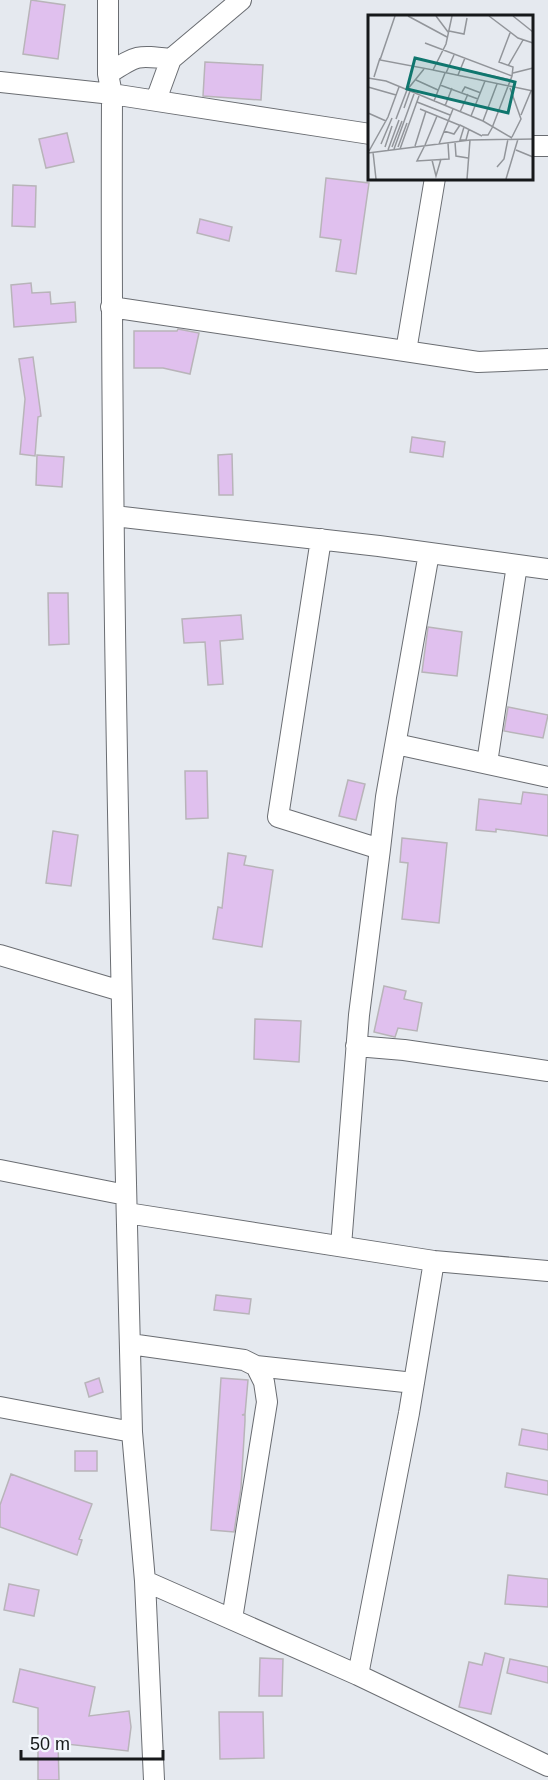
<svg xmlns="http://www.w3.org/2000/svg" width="548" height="1780" font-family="Helvetica,sans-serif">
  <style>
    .building { fill: #e0c0ee; stroke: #b8b4b9; stroke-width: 1.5 }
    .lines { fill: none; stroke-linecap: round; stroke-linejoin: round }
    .street-casing { stroke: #6a6d72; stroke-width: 22 }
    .street { stroke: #fff; stroke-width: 20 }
    .inset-road { fill: none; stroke: #92959a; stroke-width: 1.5 }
    .view { fill: #0f766e; fill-opacity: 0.15; stroke: #0f766e; stroke-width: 3 }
    .inset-edge { fill: none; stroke: #16181a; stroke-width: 3 }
  </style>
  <rect width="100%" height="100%" fill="#e5e9ef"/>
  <path class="building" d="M31 0 65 5 58 59 23 54Z
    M205 62 263 65 261 100 203 96Z
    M67 133 74 162 46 168 39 139Z
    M326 178 369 183 356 274 336 271 341 240 320 237Z
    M13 185 36 186 35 227 12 226Z
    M200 219 232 227 229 241 197 233Z
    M31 283 32 293 50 292 51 304 75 302 76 322 14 327 11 285Z
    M178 329 199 333 190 374 163 368H134V331H177Z
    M33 357 41 416 38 417 35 456 20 454 25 399 19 359Z
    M412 437 445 442 443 457 410 452Z
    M232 454 233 495H219L218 455Z
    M37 455 64 457 62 487 36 485Z
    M48 593H68L69 644 49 645Z
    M241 615 243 639 220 641 223 684 208 685 205 642 184 643 182 619Z
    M428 627 462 632 457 676 422 672Z
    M508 707 548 715 543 738 504 731Z
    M185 771H207L208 818 186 819Z
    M348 780 365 784 356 820 339 816Z
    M523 792 548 795V836L496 829V832L476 830 479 799 521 804Z
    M53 831 78 835 71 886 46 883Z
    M402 838 447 843 439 923 402 919 408 863 400 862Z
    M228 853 246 856 244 865 273 870 262 947 213 939 218 907 222 908Z
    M384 986 406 991 404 999 422 1003 417 1031 398 1028 395 1037 374 1032Z
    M255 1019 301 1021 299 1062 254 1059Z
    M216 1295 251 1299 249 1314 214 1310Z
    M99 1378 103 1392 89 1397 85 1383Z
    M221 1378 248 1380 245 1414 242 1415H245V1421L241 1488 234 1532 211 1530Z
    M522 1429 548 1434V1450L519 1445Z
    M75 1451H97V1471H75Z
    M507 1473 548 1481V1495L505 1487Z
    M11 1474 92 1504 79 1539 82 1540 77 1555 0 1527V1505Z
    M508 1575 548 1579V1607L505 1604Z
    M9 1584 39 1590 34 1616 4 1610Z
    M485 1653 504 1658 491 1714 459 1707 469 1662 482 1665Z
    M260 1658 283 1659 282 1696H259Z
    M510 1659 548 1667V1683L507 1673Z
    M20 1669 95 1687 89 1716 129 1711 131 1727 128 1751 58 1743 59 1780H38V1708L13 1702Z
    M219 1712H263L264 1758 220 1759Z"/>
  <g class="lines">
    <defs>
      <path id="street" d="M108 0V74L112 94C110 540 121 986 132 1432
        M108 74C137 55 136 55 171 59
        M0 82 112 94 370 134
        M156 100 171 59 241 0
        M532 146H548
        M111 307 478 362 548 359
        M406 351 435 178
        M114 516 379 546 548 569
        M321 539 278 817 380 849
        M396 744 548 777
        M487 763 517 565
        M0 955 121 991
        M356 1046 404 1050 548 1071
        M0 1170 126 1195
        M127 1213 434 1261 548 1271
        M341 1246 359 1015 380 849 386 797 429 553
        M130 1344 244 1360 256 1366 414 1383
        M0 1407 132 1432 145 1581 154 1780
        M145 1581 358 1675 548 1766
        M232 1619 267 1402 264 1382 256 1366
        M358 1675 409 1413 434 1261"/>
    </defs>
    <use href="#street" class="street-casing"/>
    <use href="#street" class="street"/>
  </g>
  <g transform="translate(368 15)">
    <rect width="165" height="165" fill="#e5e9ef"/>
    <path class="inset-road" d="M27 1 12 45 65 55 78 29 84 1M40 1 79 22M68 1 80 17M121 1 150 23 165 28M145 1 165 17M81 16 96 19 99 3M57 28 144 61M140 51 155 25M93 54 143 65M65 55 165 76M78 58 86 40M145 58 165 53M90 60 97 43M6 62 12 43M0 63 18 66 115 106 144 123M48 65 70 75M72 70 110 84M0 72 28 80M142 73 153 104 144 122M94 77 97 72 113 78M66 86 77 58M49 87 82 100M77 91 84 73M36 93 42 76M52 94 91 110M92 97 100 79M0 98 18 106M153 100 163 76M103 101 117 66M28 104 39 75 56 54M115 106 129 69M96 112 92 125H98L101 114M76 116 86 119 92 110 114 121M114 120H120L124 113 144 61 145 52 131 47 142 18M87 127 88 141 100 143M13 129 24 103M71 129 85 94M57 130 49 146 81 144 80 128M57 130 69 101M47 131 58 96M17 132 24 111M24 132 34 106M30 132 39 108M26 134 46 79M32 134 51 81M20 135 31 105M148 135 165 142M1 136 20 102 31 72M5 137 8 164M0 138 102 125 165 124M64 145 68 161 73 144M129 152 136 144 140 124M99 164 102 125M138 164 150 124"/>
    <path class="view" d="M47 43 147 67 140 98 39 74Z"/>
    <rect width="165" height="165" class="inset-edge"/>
  </g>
  <path d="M21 1750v9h142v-9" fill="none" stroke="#16181a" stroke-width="3"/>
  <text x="30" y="1750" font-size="18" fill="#16181a" stroke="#f3f7fc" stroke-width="4.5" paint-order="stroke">50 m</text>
</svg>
